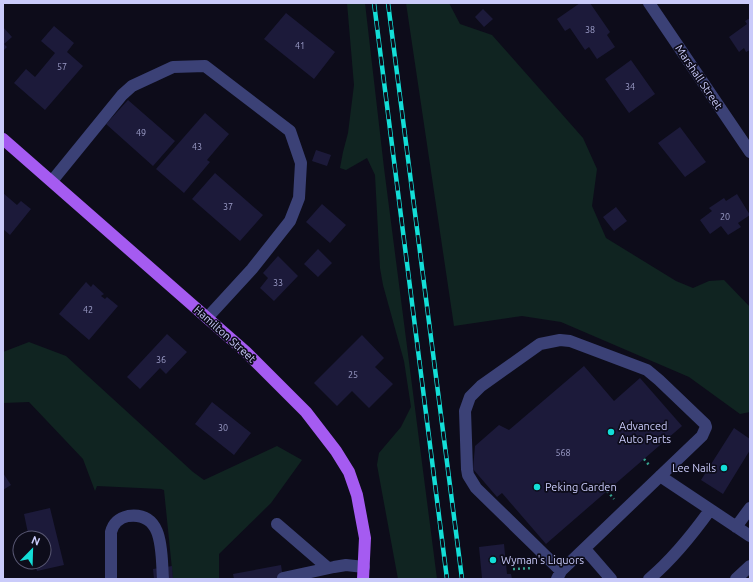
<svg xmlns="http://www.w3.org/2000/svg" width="753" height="582" font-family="Ubuntu,sans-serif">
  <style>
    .green { fill: #102421 }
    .building { fill: #1c1a3a }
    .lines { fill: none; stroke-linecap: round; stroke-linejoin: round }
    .path { stroke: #36a28e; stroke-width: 2.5; stroke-dasharray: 2 3; stroke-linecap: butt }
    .minor { stroke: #3b4176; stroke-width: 12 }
    .major { stroke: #a55bf1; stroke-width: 12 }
    .rail-casing { stroke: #13ded7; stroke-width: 4.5 }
    .rail { stroke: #0d0c1a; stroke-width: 3; stroke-dasharray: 9; stroke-linecap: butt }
    .poi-dot { fill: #13ded7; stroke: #0d0c1a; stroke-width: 1.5 }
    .labels { text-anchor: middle; stroke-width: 3.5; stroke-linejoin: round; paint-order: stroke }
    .number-label { font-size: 9px; fill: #9e9fca }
    .street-label { font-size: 11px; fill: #cacbfa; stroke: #0d0c1a }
    .poi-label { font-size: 11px; fill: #cacbfa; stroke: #0d0c1a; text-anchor: start }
  </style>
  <rect width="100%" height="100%" fill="#0d0c1a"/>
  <path class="green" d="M347 3H365L384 168 437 579H398L377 465 379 453 401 427 411 407 404 361 383 285 380 268 375 175 367 158 346 170 340 168 343 152 348 133 354 85Z
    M406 3H449L460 24 492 35 583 138 597 169 592 206 606 238 676 281 693 288 709 281 724 280 750 307V412L740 414 689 377 561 322 522 316 454 326Z
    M29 342 66 356 193 472 204 480 277 446 302 460 271 503 219 554V579H173L164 490 161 489 97 486 95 491 83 459 29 402 3 403V352Z"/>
  <path class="building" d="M580 3H590L610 32 607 35 615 47 597 59 589 47 585 50 570 28 565 31 557 19Z
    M483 9 493 19 484 27 475 17Z
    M286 13 335 52 314 79 264 39Z
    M750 18V50L746 52 744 48 739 52 729 37 747 24 745 21Z
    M54 26 74 43 67 52 83 66 45 110 14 83 26 69 35 77 55 53 41 41Z
    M3 27 12 37 4 44 7 47 3 51Z
    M631 60 655 94 629 113 605 79Z
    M128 100 175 141 153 166 106 124Z
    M205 113 229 134 207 160 210 162 184 193 156 169Z
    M680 127 706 162 685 177 658 143Z
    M316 150 331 155 327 166 312 161Z
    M215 173 263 215 240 241 192 199Z
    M3 193 17 205 21 201 31 209 10 235 3 229Z
    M737 194 750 215 738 223 741 227 728 235 721 226 710 234 700 220 712 211 709 208 724 198 726 201Z
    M322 204 346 225 330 243 306 222Z
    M616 207 627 221 614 231 603 217Z
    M318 249 332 263 318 277 304 264Z
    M278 256 298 276 274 301 260 288 268 278 263 273Z
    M86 282 91 287 93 284 104 294 101 296 105 299 107 297 118 306 89 340 59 314Z
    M167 334 187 352 166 374 160 368 140 389 127 377Z
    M362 335 384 358 375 367 393 384 369 408 352 391 337 406 314 383Z
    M584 366 614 401 640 378 682 426 546 544 502 493 497 497 473 469 475 446 499 425 509 430Z
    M212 402 251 433 234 455 195 424Z
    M734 428 750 439V450L723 494 701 480Z
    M3 473 11 485 3 490Z
    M50 508 64 565 37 571 35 562H44V538H29L24 514Z
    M504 544 507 574H511L512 579H477V578H482L479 547Z
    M281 565 283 579H234L233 574Z
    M172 566 173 579H154L153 569Z"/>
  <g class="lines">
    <path class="path" d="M644 459 649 465
      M607 491 614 499
      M513 569 533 568"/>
    <path class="minor" d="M649 3 750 152
      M52 181 122 95 132 86 173 67 205 66 290 131 301 163 299 198 290 221 252 269 207 318
      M660 476 750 536
      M277 524 328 568
      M736 527 750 508
      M585 549 611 579
      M283 578 334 567 346 565 364 567
      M111 579V532C113 524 119 518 128 516 165 511 161 554 163 579
      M557 579 561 571 702 436 706 427 705 424 659 380 647 370 570 341 560 340 540 344 481 386 470 397 465 411 467 469 468 475 476 488 561 571
      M649 579C673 559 692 535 710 510
      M736 579 750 566"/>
    <path class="major" d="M3 139 246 352 306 412 336 451 349 472 357 495 365 538 363 579"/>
    <defs>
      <path id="rail" d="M374 3 447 579
        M388 3 462 579"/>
    </defs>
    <use href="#rail" class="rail-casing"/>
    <use href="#rail" class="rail"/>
  </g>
  <g class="poi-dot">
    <circle cx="611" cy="432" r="4"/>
    <circle cx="724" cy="468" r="4"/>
    <circle cx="537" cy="487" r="4"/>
    <circle cx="493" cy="560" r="4"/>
  </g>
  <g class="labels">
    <g class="number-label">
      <text x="590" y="33">38</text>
      <text x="300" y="49">41</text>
      <text x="62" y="70">57</text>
      <text x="630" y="90">34</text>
      <text x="141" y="136">49</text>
      <text x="197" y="150">43</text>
      <text x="228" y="210">37</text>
      <text x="725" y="220">20</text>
      <text x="278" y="286">33</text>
      <text x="88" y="313">42</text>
      <text x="161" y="363">36</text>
      <text x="353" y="378">25</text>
      <text x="223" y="431">30</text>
      <text x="563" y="456">568</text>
    </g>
    <g class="street-label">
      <text transform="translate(699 77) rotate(56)" y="4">Marshall Street</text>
      <text transform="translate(225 334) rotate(42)" y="4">Hamilton Street</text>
    </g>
    <g class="poi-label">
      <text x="619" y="430">Advanced<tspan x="619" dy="13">Auto Parts</tspan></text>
      <text x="716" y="472" text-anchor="end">Lee Nails</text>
      <text x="545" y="491">Peking Garden</text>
      <text x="501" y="564">Wyman's Liquors</text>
    </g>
  </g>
  <rect width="753" height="582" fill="none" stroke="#cacbfa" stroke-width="8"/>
  <g transform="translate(32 550) rotate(23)"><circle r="19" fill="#0d0c1a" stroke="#595874"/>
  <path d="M0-3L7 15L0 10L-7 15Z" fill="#13ded7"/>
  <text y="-6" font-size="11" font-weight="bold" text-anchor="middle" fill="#cacbfa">N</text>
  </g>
</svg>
